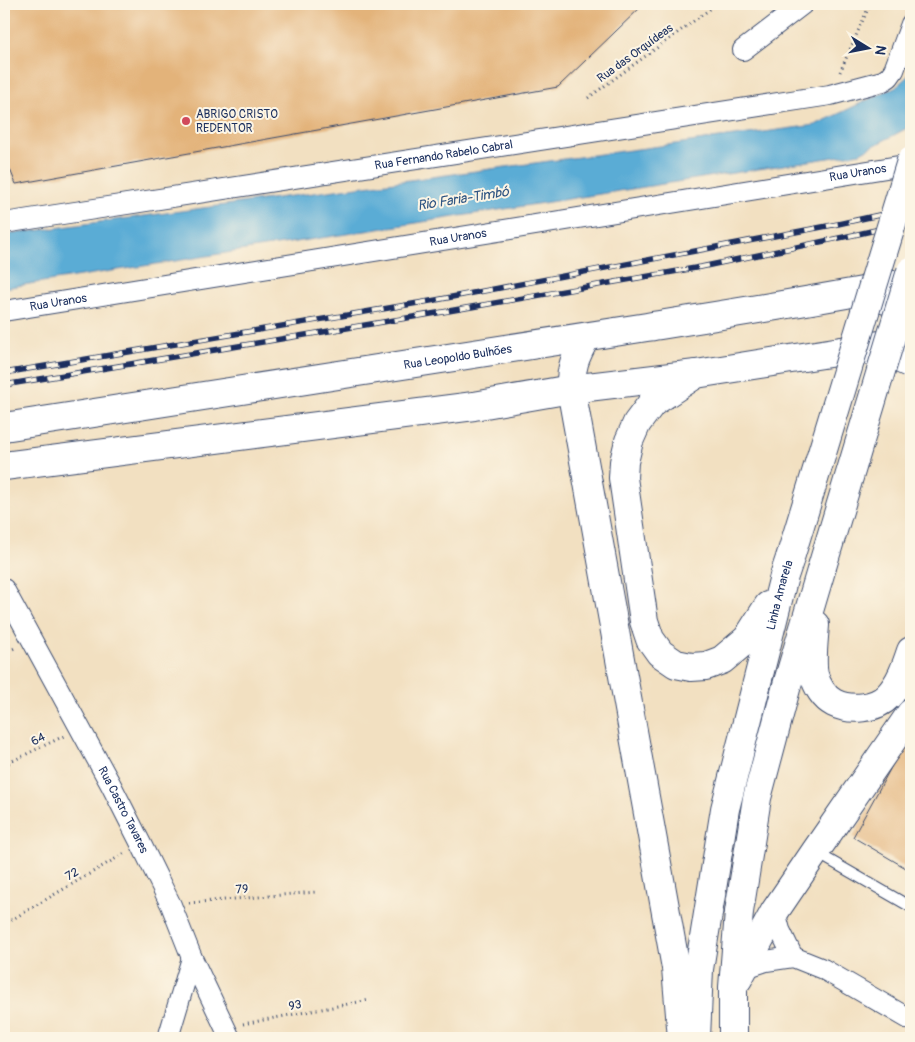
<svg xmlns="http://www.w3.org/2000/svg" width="915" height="1042" font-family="Pangolin,sans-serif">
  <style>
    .water { fill: #5aacd5; stroke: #3a6e9a }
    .building { fill: #e3b37a }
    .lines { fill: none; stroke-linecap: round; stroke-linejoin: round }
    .service-casing { stroke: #3b4a6d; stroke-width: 12 }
    .minor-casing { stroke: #3b4a6d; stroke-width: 22 }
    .secondary-casing { stroke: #3b4a6d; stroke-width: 30 }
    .motorway-casing { stroke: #3b4a6d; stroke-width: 30 }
    .path { stroke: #3b4a6d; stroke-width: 3; stroke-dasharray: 1 4; stroke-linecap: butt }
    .service { stroke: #fff; stroke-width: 10 }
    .minor { stroke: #fff; stroke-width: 20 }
    .secondary { stroke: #fff; stroke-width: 28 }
    .motorway { stroke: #fff; stroke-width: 28 }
    .rail-casing { stroke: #1b2f5e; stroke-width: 5.5 }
    .rail { stroke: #fcf5e5; stroke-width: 4; stroke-dasharray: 11; stroke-linecap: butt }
    .motorway-bridge-casing { stroke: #3b4a6d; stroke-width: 30; stroke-linecap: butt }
    .motorway-bridge { stroke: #fff; stroke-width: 28 }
    .poi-dot { fill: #d1495b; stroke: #fcf5e5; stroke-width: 2 }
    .labels { text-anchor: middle; stroke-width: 4; stroke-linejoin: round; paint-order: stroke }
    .street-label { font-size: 12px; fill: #1b2f5e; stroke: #fcf5e5 }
    .poi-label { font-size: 12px; fill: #1b2f5e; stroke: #fcf5e5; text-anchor: start }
    .water-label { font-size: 14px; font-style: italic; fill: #2e5482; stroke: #fcf5e5 }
  </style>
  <rect width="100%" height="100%" fill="#fcf5e5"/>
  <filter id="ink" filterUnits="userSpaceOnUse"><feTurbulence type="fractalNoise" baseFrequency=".02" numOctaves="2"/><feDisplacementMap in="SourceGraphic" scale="10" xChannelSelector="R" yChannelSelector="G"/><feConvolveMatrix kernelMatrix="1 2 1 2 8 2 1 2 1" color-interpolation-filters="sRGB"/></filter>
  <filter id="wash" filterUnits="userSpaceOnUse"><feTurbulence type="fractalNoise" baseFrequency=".0096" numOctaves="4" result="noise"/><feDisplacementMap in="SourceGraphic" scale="20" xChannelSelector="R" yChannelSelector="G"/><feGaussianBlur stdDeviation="1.12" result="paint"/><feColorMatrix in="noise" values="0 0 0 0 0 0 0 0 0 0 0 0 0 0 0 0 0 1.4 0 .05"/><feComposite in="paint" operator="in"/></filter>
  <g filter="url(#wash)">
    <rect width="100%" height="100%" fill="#f2e0c1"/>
    <path class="water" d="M911 73V126L860 153 4 288V235L815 125 897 86Z"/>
    <g id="blocks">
      <path class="building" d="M4 4H644L558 87 16 184 4 155Z
        M911 731V871L853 837Z"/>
    </g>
  </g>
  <g filter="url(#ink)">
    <use href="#blocks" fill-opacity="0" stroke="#3b4a6d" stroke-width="1"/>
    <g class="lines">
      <defs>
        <path id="service" d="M817 853 911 907"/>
        <g id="minor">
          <path d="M743 50 803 4"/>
          <path id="s1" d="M4 223 830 95 883 81 889 77 894 70 911 24"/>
          <path id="s2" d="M4 311 911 164"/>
          <path id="s3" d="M4 589 111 785 141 844 171 905 192 958 230 1038"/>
          <path d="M775 911 780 930 793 957"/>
          <path d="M745 968 766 961 793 957 823 969 911 1020"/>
          <path d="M168 1038 192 958"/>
        </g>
        <g id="secondary">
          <path id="s4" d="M4 427C218 392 433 362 647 327 735 313 824 299 911 282"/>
          <path d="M4 466 474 406 571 389 696 374 911 340"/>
        </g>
        <g id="motorway">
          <path d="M856 293 911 306"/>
          <path d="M586 337C576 355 570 368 571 389L676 968 682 1038"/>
          <path d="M859 349 892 355 911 364"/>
          <path d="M696 374 652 403 637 423 629 441 624 462 623 478 644 621 650 639 660 653 676 664 691 667 706 666 722 660 747 639 768 606"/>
          <path d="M815 625C814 640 811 660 814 675 817 686 824 698 834 703 850 711 876 709 888 696 900 684 906 666 911 651"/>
          <path d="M738 979 775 911 815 852 911 713"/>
          <path id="s5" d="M696 1038 699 969 725 809 784 576 790 558"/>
          <path d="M733 1038V987L739 912 757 798 787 685 822 567"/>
        </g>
      </defs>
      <use href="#service" class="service-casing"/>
      <use href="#minor" class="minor-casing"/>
      <use href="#secondary" class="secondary-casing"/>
      <use href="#motorway" class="motorway-casing"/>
      <path class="path" d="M840 72 870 4
        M588 98 717 4
        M4 653 15 648
        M4 765 64 736
        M189 903 316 892
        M11 920 125 853
        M243 1024 369 1000"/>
      <use href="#service" class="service"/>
      <use href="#minor" class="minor"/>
      <use href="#secondary" class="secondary"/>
      <use href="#motorway" class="motorway"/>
      <defs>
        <path id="rail" d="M4 373 436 300 838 224 911 208
          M4 385 437 313 701 267 858 234 911 222"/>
      </defs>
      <use href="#rail" class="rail-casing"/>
      <use href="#rail" class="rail"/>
      <defs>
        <path id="motorway-bridge" d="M790 558 911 161
          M822 567 911 271"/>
      </defs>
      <use href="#motorway-bridge" class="motorway-bridge-casing"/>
      <use href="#motorway-bridge" class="motorway-bridge"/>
    </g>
  </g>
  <circle class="poi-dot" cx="186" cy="121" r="5"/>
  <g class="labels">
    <g class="street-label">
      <text transform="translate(635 53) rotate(-36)" y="4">Rua das Orquídeas</text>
      <text dy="4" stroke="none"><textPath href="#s1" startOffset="445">Rua Fernando Rabelo Cabral</textPath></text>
      <text dy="4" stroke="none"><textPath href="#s2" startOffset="865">Rua Uranos</textPath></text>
      <text dy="4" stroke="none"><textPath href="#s2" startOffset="460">Rua Uranos</textPath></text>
      <text dy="4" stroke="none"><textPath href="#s2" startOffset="55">Rua Uranos</textPath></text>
      <text dy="4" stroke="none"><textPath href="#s4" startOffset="459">Rua Leopoldo Bulhões</textPath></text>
      <text dy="4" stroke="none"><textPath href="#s5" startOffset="452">Linha Amarela</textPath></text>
      <text transform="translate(38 739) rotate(-26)" y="4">64</text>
      <text dy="4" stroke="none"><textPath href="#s3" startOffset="251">Rua Castro Tavares</textPath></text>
      <text transform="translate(72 874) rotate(-30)" y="4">72</text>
      <text transform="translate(242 889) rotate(-5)" y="4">79</text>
      <text transform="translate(295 1005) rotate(-11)" y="4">93</text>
    </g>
    <g class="poi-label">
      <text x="196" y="118">ABRIGO CRISTO<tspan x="196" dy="14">REDENTOR</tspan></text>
    </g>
    <g class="water-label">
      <text transform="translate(463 198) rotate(-9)" y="5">Rio Faria-Timbó</text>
    </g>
  </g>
  <rect width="915" height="1042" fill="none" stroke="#fcf5e5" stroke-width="20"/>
  <g transform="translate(868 48) rotate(100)" stroke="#fcf5e5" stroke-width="4" paint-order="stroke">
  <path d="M0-4L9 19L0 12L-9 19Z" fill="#1b2f5e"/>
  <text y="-8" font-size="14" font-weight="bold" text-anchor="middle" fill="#1b2f5e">N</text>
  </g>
</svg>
